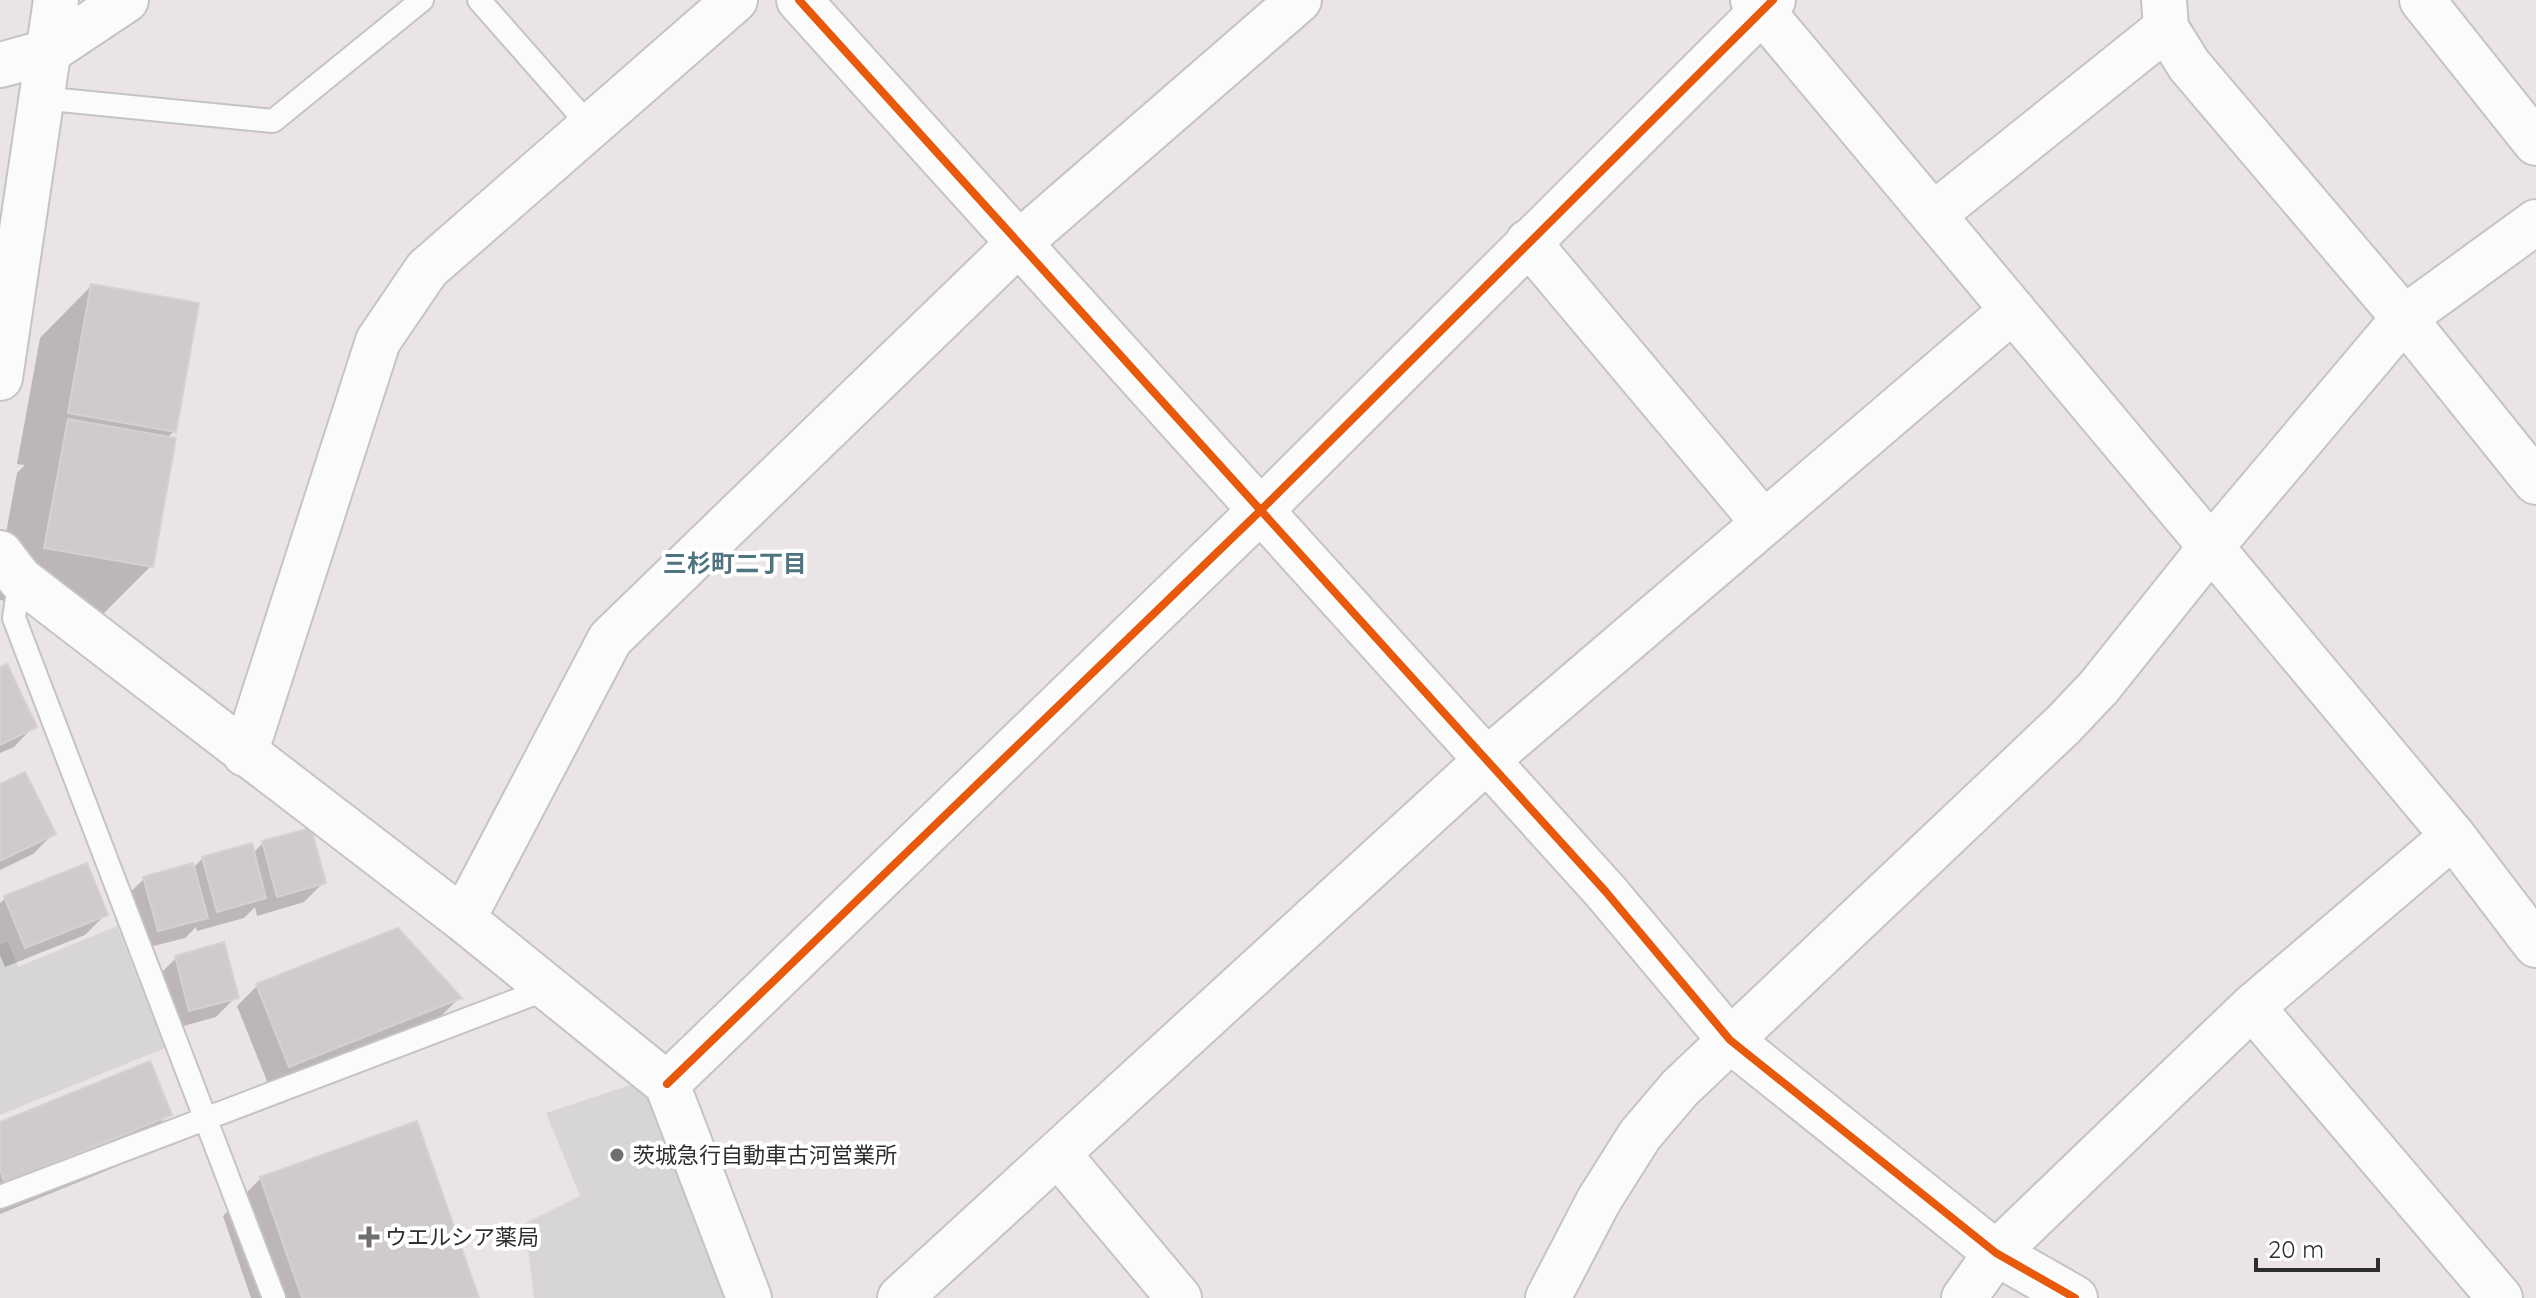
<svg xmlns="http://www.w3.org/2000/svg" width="2536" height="1298" font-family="Quicksand,'Noto Sans JP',sans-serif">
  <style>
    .industrial { fill: #d7d5d7 }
    .shadow { fill: #0003 }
    .building { fill: #d0cbcb; stroke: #d6d0d0; stroke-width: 2 }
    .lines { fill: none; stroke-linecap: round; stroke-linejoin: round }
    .lane-casing { stroke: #c5c4c5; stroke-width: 26 }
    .street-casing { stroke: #c5c4c5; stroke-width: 48 }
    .secondary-casing { stroke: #c5c4c5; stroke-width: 48 }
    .lane { stroke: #fcfbfb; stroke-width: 22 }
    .street { stroke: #fcfbfb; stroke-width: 44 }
    .secondary { stroke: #fcfbfb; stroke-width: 44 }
    .cycleway-casing { stroke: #fff; stroke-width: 13 }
    .cycleway { stroke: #e8590c; stroke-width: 8 }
    .poi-dot { fill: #706e6e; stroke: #fff; stroke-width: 3 }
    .labels { text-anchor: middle; stroke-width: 8; stroke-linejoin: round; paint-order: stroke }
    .poi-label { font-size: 22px; fill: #2e2e2e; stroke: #fff; text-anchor: start }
    .neighbourhood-label { font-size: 24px; font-weight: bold; fill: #4e747f; stroke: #fff }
  </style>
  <rect width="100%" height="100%" fill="#ebe4e4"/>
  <path class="industrial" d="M117 926 165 1048 0 1115V945L8 942 18 967Z
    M642 1081 725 1298H534L525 1223 580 1196 546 1113Z"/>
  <path class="shadow" d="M91 286 174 431 167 438 151 566 100 617 0 600V566L17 473 25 465 17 464 40 338Z
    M0 669 34 726 14 747 0 753Z
    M0 786 53 834 33 854 0 870Z
    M263 843 324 882 304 902 257 916 255 907 244 918 197 931 196 927 185 938 138 950 124 898 145 878 192 869 203 858 252 854Z
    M6 898 105 915 85 935 5 967 0 955V903Z
    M176 958 236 997 216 1017 169 1030 156 978Z
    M257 986 459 998 439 1018 269 1086 237 1006Z
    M169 1114 118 1166 0 1214V1125Z
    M261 1178 477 1298H251L223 1216Z"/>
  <path class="building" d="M91 284 199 303 176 432 68 413Z
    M68 419 176 438 153 567 44 548Z
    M7 664 37 727 0 745V667Z
    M25 772 56 834 0 861V784Z
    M311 828 326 883 277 897 262 841Z
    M252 843 266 898 217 912 202 857Z
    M87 863 108 915 25 948 4 896Z
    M193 863 208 918 158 931 143 877Z
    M398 928 462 998 289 1067 256 984Z
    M224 942 239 998 189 1011 175 956Z
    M150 1061 172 1115 5 1183 0 1170V1122Z
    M417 1121 479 1298H302L260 1177Z"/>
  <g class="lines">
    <defs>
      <path id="lane" d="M479 0 589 125
        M40 98 273 121 422 0
        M20 579 14 618 274 1298
        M0 1197 549 988"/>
      <path id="street" d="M799 0 1606 892 1730 1040 1996 1253 2075 1298
        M1753 0 2453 836 2536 945
        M2164 0 2166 28 2189 65 2404 318 2536 482
        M2422 0 2536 143
        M0 65 48 52 126 0
        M1933 215 2166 28
        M1528 242 1764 523
        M0 553 20 579 463 919 667 1084 749 1298
        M245 754 378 341 427 269 735 0
        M463 919 610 639 1019 243 1299 0
        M2252 1007 2500 1298
        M667 1084 1261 510 1773 0
        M1058 1154 1179 1298
        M900 1298 1487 760 2013 310
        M1964 1298 1996 1253 2252 1007 2453 836"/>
      <path id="secondary" d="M0 378 56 0
        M1548 1298 1599 1200 1640 1135 1680 1088 2064 724 2099 687 2211 547 2404 318 2536 222"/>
    </defs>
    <use href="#lane" class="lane-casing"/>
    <use href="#street" class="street-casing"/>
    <use href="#secondary" class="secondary-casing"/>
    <use href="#lane" class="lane"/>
    <use href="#street" class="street"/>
    <use href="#secondary" class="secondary"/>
    <defs>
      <path id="cycleway" d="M799 0 1606 892 1730 1040 1996 1253 2075 1298
        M667 1084 1261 510 1773 0"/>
    </defs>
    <use href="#cycleway" class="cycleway-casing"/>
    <use href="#cycleway" class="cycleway"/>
  </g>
  <g class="poi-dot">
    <circle cx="617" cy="1155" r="8"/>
    <path d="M365 1225h8v8h8v8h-8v8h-8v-8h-8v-8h8z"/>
  </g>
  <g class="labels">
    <g class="poi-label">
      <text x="633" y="1163">茨城急行自動車古河営業所</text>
      <text x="385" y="1245">ウエルシア薬局</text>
    </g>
    <g class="neighbourhood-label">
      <text x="735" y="572">三杉町二丁目</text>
    </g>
  </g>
  <path d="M2256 1258v12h122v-12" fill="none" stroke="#2e2e2e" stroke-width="4"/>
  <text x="2268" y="1258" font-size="24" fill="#2e2e2e" stroke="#ffffff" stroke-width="6" paint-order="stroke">20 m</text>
</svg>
